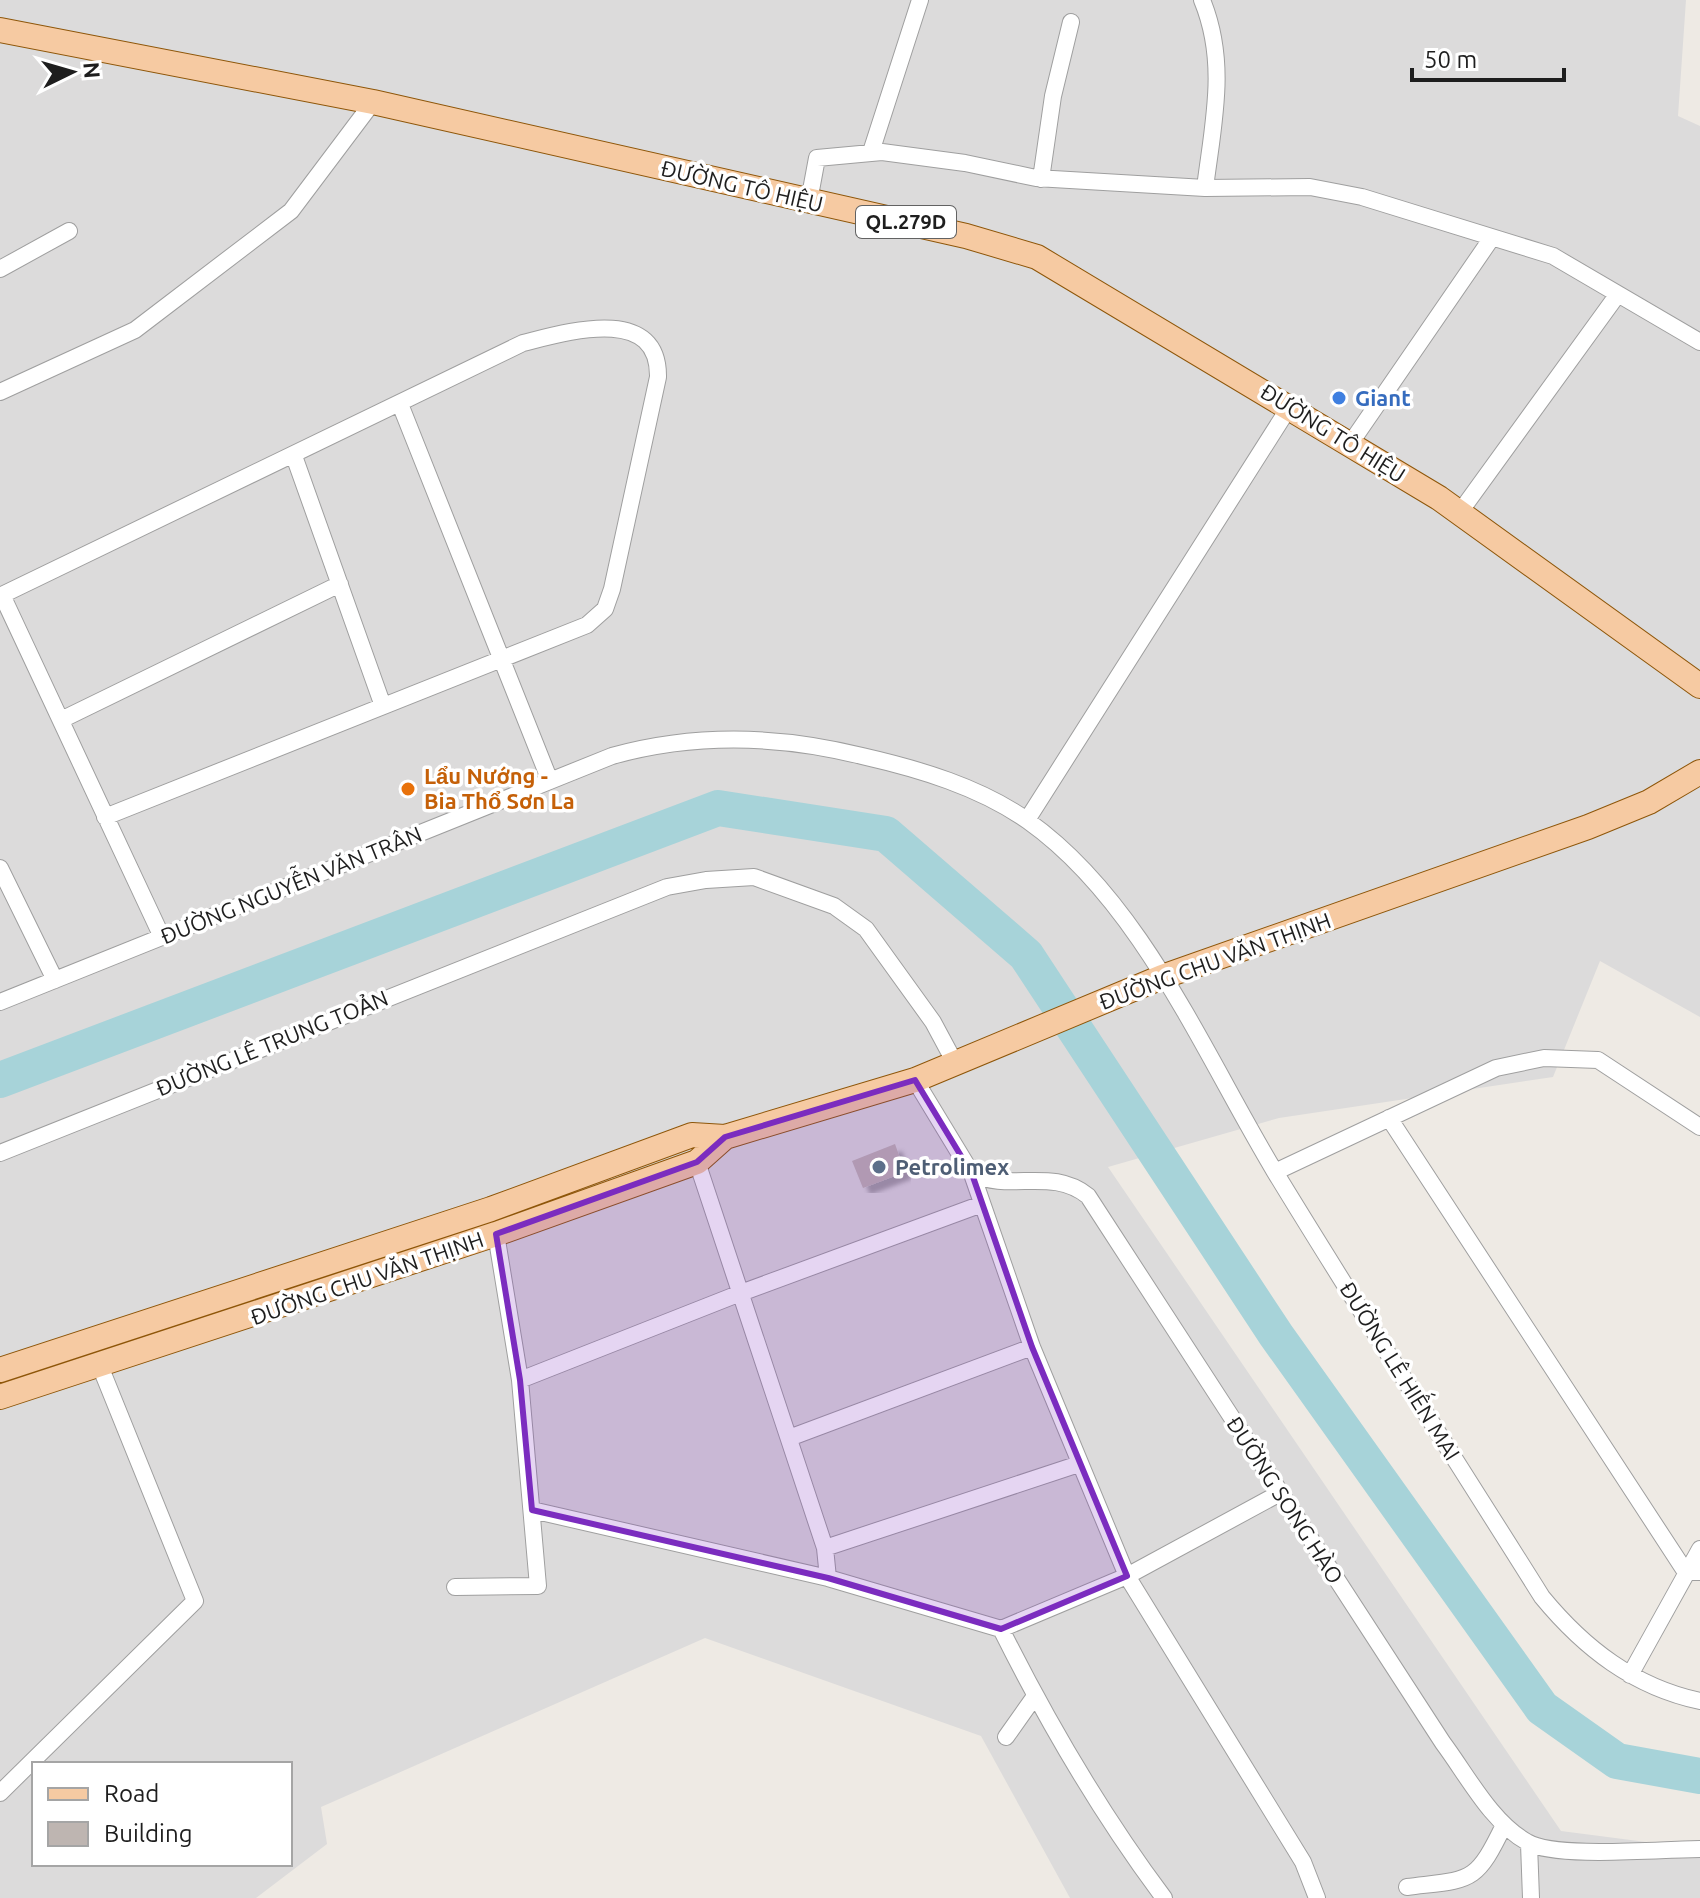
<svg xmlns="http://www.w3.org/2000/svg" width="1700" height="1898" font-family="Ubuntu,sans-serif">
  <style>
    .residential { fill: #dcdbdb; fill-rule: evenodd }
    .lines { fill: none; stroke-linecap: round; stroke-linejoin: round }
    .river { stroke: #a7d3d9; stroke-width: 36 }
    .building { fill: #beb5b1; filter: url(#shadow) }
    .street-casing { stroke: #9f9f9f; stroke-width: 18 }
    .primary-casing { stroke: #8e5609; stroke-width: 26 }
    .street { stroke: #fff; stroke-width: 16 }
    .primary { stroke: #f6caa2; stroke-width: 24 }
    .marked { fill: #7b2cbf; fill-opacity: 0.2; stroke: #7b2cbf; stroke-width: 6; stroke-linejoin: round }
    .shop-dot { fill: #3f7fe0; stroke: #fff; stroke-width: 3 }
    .food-dot { fill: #e8710a; stroke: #fff; stroke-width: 3 }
    .service-dot { fill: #5c6f8a; stroke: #fff; stroke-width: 3 }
    .labels { text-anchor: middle; stroke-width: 7; stroke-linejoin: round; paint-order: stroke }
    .shield { fill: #fff; stroke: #626262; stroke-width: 2 }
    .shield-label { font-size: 20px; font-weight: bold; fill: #1e1e1e }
    .street-label { font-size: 22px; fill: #1e1e1e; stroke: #fff }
    .shop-label { font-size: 22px; font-weight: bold; fill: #366cbe; stroke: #fff; text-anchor: start }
    .food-label { font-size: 22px; font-weight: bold; fill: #c56008; stroke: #fff; text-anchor: start }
    .service-label { font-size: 22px; font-weight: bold; fill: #4e5e75; stroke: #fff; text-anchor: start }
  </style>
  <defs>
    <filter id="shadow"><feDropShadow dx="7" dy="7" stdDeviation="2" flood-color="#0004"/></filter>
  </defs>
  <rect width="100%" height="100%" fill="#eeeae4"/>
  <path class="residential" d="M0 0H1686L1678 116 1700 126V1017L1600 961 1553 1077 1279 1118 1108 1167 1561 1831 1700 1849V1898H1070L981 1736 705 1638 321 1807 327 1844 256 1898H0ZM34 1764H290V1864H34Z"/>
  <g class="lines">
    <path class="river" d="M0 1080 718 808 886 834 1026 955 1276 1335 1542 1708 1617 1761 1700 1776"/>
  </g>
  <path class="building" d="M895 1144 905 1172 863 1188 852 1161Z"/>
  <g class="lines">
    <defs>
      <path id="street" d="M1202 0C1228 63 1213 123 1205 188
        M871 152 920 0
        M1041 179 1053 96 1071 22
        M809 201 817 158 882 152 965 163 1036 178 1205 188 1310 187 1362 197 1553 256 1700 342
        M0 269 69 231
        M0 392 135 330 291 211 373 102
        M400 404 550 781
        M1350 444 1491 239
        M294 456 383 706
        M1460 512 1618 294
        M2 595 162 937
        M0 596 523 343C567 332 659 304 658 377L612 589 605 609 587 625 105 817
        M61 720 340 584
        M1027 820 1290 406
        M0 868 55 980
        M0 1002 612 756C695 733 778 735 862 756 919 769 980 787 1028 821 1141 901 1205 1056 1275 1172 1362 1315 1453 1455 1542 1597 1584 1648 1634 1687 1700 1701
        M915 1080 972 1174C1011 1192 1052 1167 1088 1196L1443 1743C1467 1775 1491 1822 1527 1842 1555 1859 1663 1849 1700 1849
        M1389 1118 1685 1571 1700 1572
        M0 1153 667 887 706 880 754 877 834 906 866 929 933 1022 955 1063
        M697 1162 825 1548 828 1578
        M1275 1172 1496 1068 1544 1058 1598 1060 1700 1127
        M972 1174 1032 1347 1127 1576 1303 1862 1317 1898
        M496 1234 520 1380
        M789 1438 1032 1347
        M532 1510 828 1578 1001 1629C1048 1723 1101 1814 1164 1898
        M825 1548 1079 1464
        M455 1587 538 1586 520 1380 738 1294 982 1204
        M1001 1629 1127 1576 1280 1493
        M1630 1675 1700 1549
        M1006 1737 1035 1696
        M0 1793 195 1601 100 1366
        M1529 1844 1531 1898
        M1407 1887C1471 1879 1475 1885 1504 1825"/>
      <path id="primary" d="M0 30 373 102 966 236 1037 257 1439 498 1700 686
        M0 1370 491 1209 692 1135 725 1137 915 1080 1162 977 1588 827 1649 802 1700 772
        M0 1397 496 1234 697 1162 725 1137"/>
    </defs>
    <use href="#street" class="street-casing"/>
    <use href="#primary" class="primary-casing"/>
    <use href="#street" class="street"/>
    <use href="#primary" class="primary"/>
  </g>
  <path class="marked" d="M915 1080 972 1174 1032 1347 1127 1576 1001 1629 828 1578 532 1510 520 1380 496 1234 697 1162 725 1137Z"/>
  <circle class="shop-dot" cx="1339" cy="398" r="8"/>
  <circle class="food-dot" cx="408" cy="789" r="8"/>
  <circle class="service-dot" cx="879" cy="1167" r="8"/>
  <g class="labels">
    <rect class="shield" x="856" y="206" width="100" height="32" rx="6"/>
    <g class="shield-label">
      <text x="906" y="229">QL.279D</text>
    </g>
    <g class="street-label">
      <text transform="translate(742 186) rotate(13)" y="8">ĐƯỜNG TÔ HIỆU</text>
      <text transform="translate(1333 433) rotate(32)" y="8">ĐƯỜNG TÔ HIỆU</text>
      <text transform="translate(291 885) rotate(-22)" y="8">ĐƯỜNG NGUYỄN VĂN TRÂN</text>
      <text transform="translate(1215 961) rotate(-20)" y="8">ĐƯỜNG CHU VĂN THỊNH</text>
      <text transform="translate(272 1043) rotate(-22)" y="8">ĐƯỜNG LÊ TRUNG TOẢN</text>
      <text transform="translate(367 1278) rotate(-19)" y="8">ĐƯỜNG CHU VĂN THỊNH</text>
      <text transform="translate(1400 1371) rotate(58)" y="8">ĐƯỜNG LÊ HIẾN MAI</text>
      <text transform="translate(1285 1500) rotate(57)" y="8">ĐƯỜNG SONG HÀO</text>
    </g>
    <g class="shop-label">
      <text x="1355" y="406">Giant</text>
    </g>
    <g class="food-label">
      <text x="424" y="784">Lẩu Nướng -<tspan x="424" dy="25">Bia Thổ Sơn La</tspan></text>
    </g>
    <g class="service-label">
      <text x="895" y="1175">Petrolimex</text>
    </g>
  </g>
  <rect x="32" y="1762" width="260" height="104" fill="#ffffff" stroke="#a5a5a5" stroke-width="2"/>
  <rect x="48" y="1788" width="40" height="12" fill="#f6caa2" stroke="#a5a5a5" stroke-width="2"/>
  <text x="104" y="1802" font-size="24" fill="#1e1e1e">Road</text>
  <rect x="48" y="1822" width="40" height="24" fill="#beb5b1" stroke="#a5a5a5" stroke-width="2"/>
  <text x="104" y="1842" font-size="24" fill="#1e1e1e">Building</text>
  <g transform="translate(72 72) rotate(85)" stroke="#ffffff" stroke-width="6" paint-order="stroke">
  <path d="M0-6L14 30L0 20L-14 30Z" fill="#1e1e1e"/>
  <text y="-12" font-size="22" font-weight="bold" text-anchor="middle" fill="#1e1e1e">N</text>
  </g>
  <path d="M1412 68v12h152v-12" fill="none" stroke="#1e1e1e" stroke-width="4"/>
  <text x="1424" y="68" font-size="24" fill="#1e1e1e" stroke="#ffffff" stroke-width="6" paint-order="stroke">50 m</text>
</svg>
